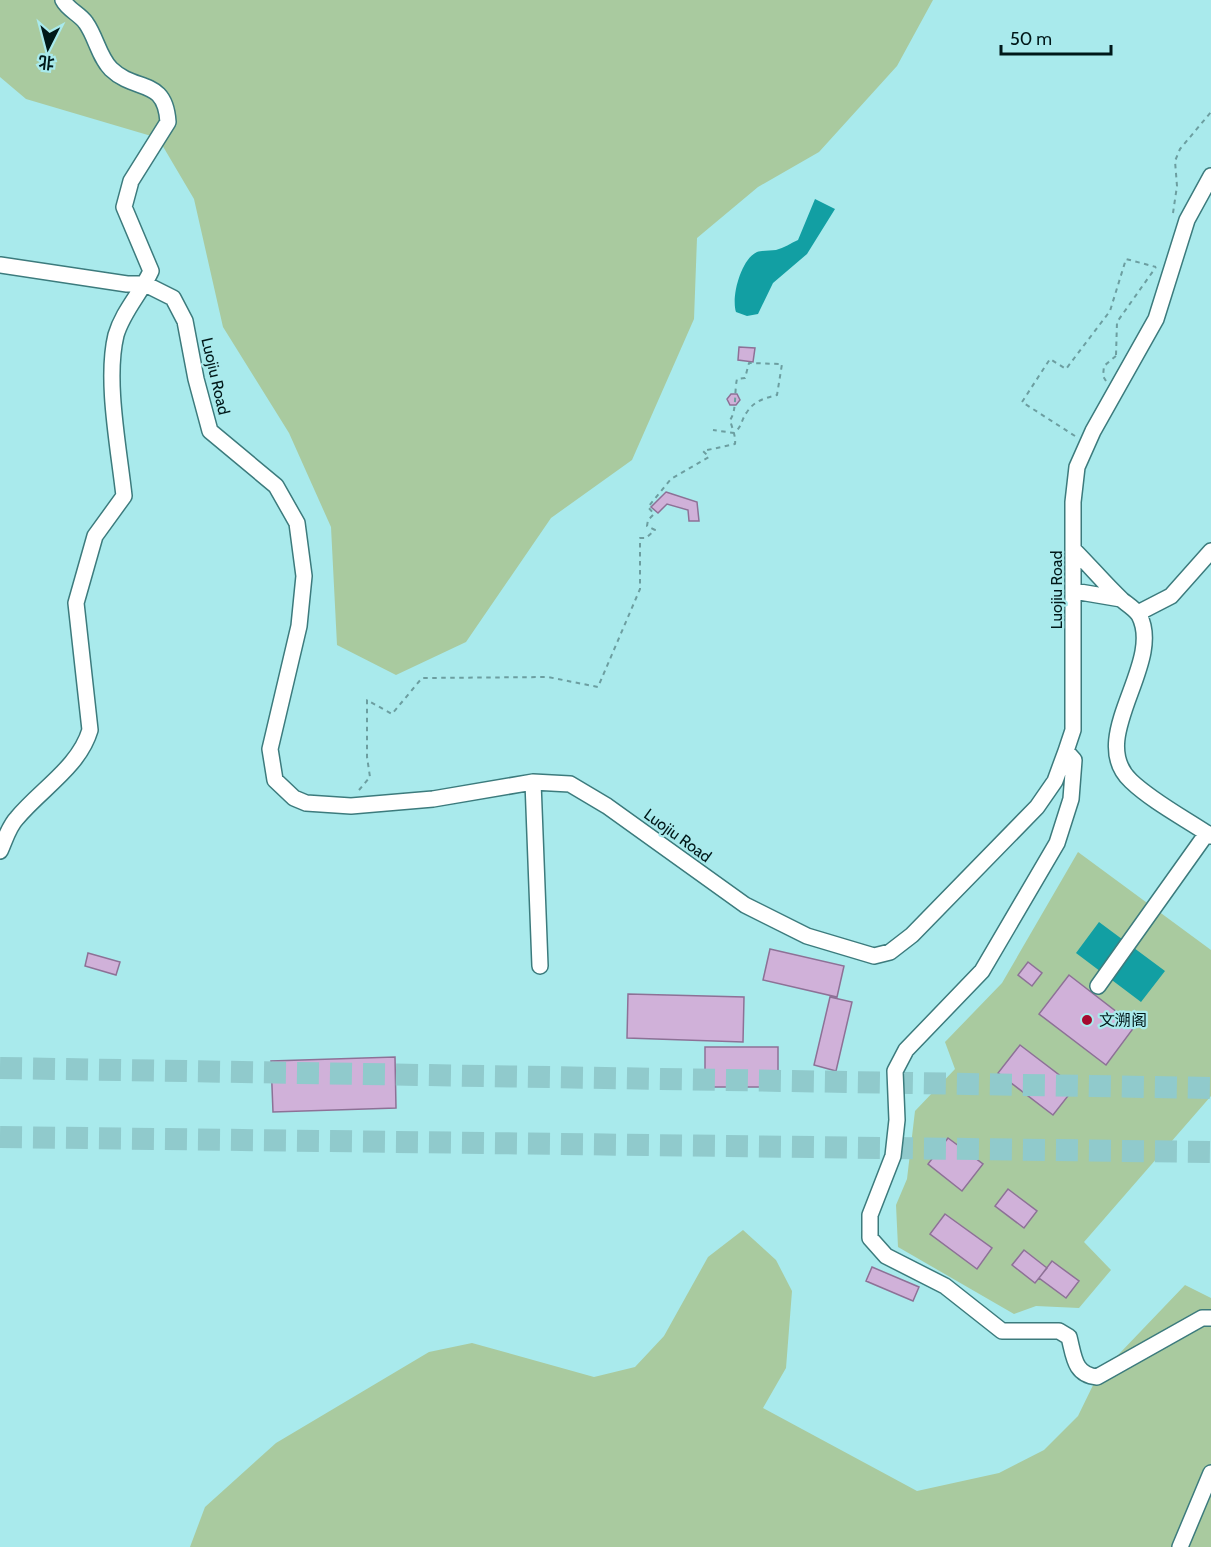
<svg xmlns="http://www.w3.org/2000/svg" width="1211" height="1547" font-family="Cabin,'Noto Sans SC',sans-serif">
  <style>
    .green { fill: #a9ca9f }
    .water { fill: #129fa3 }
    .building { fill: #d0b1d9; stroke: #8d7196; stroke-width: 1.5 }
    .lines { fill: none; stroke-linecap: round; stroke-linejoin: round }
    .highway-tunnel { stroke: #90cacc; stroke-width: 22; stroke-dasharray: 22 11; stroke-linecap: butt }
    .minor-casing { stroke: #3c7b7d; stroke-width: 18 }
    .path { stroke: #6c9ea0; stroke-width: 2; stroke-dasharray: 4.5 4.5; stroke-linecap: butt }
    .minor { stroke: #fff; stroke-width: 15 }
    .poi-dot { fill: #a50a2f; stroke: #a9eaec; stroke-width: 2 }
    .labels { text-anchor: middle; stroke-width: 4.5; stroke-linejoin: round; paint-order: stroke }
    .street-label { font-size: 16px; fill: #001819; stroke: #a9eaec }
    .poi-label { font-size: 16px; fill: #001819; stroke: #a9eaec; text-anchor: start }
  </style>
  <rect width="100%" height="100%" fill="#a9eaec"/>
  <path class="green" d="M0 0H933L897 66 819 152 758 187 697 238 694 319 632 460 551 518 466 642 396 675 337 645 331 527 289 433 223 327 194 199 158 138 26 99 0 77Z
    M1078 852 1211 950V1096L1084 1242 1111 1270 1079 1308 1036 1306 1014 1314 898 1247 896 1205 907 1179 915 1111 955 1069 945 1042 1002 983Z
    M743 1230 776 1260 792 1291 786 1368 763 1408 917 1491 999 1473 1044 1450 1078 1416 1097 1377 1185 1285 1211 1298V1547H190L205 1507 276 1443 429 1352 472 1343 594 1377 635 1367 664 1336 708 1257Z"/>
  <path class="water" d="M815 199 835 209 807 254 773 283 758 314 747 316 736 312C731 297 741 259 757 252 762 250 770 251 776 250 784 248 791 243 798 240Z
    M1099 922 1165 971 1141 1002 1076 953Z"/>
  <path class="building" d="M739 347 755 348 753 362 738 360Z
    M731 394H737L740 400 736 405H730L727 399Z
    M666 492 697 502 699 521H689L688 510 667 504 658 513 651 507Z
    M770 949 844 966 837 997 763 980Z
    M88 953 120 962 116 975 85 966Z
    M1028 962 1042 973 1032 986 1018 975Z
    M1069 975 1135 1026 1106 1065 1039 1014Z
    M628 994 744 997 743 1042 627 1038Z
    M830 997 852 1002 836 1071 814 1065Z
    M1020 1045 1075 1087 1053 1115 998 1073Z
    M705 1047H778V1087H705Z
    M395 1057 396 1108 273 1112 271 1061Z
    M948 1138 983 1164 962 1191 928 1164Z
    M1008 1189 1037 1211 1024 1228 995 1206Z
    M945 1214 992 1248 977 1269 930 1234Z
    M1024 1250 1047 1268 1035 1283 1012 1265Z
    M1052 1261 1079 1281 1066 1298 1039 1278Z
    M872 1267 919 1287 913 1301 866 1281Z"/>
  <g class="lines">
    <path class="highway-tunnel" d="M0 1068 1211 1088
      M0 1137 1211 1152"/>
    <defs>
      <path id="minor" d="M0 265 127 284H145L173 298 185 321 196 379 210 431 276 486 297 523 304 576 299 626 270 749 275 780 294 798 306 803 351 806 433 799 533 782 570 784 607 806 745 905 807 936 874 956 890 952 912 935 1037 807 1055 781 1066 751 1073 730V502L1077 467 1093 431 1156 319 1187 220 1211 176
        M1074 550C1090 566 1105 584 1122 600 1127 604 1135 609 1139 615 1165 664 1085 738 1131 781 1153 802 1186 819 1211 836
        M1074 591 1121 599
        M1138 613 1171 596 1211 551
        M1066 751 1074 760 1071 799 1057 843 982 971 906 1050 895 1071 897 1120 893 1156 870 1215V1238L886 1256 945 1286 1002 1331H1059L1069 1337C1074 1356 1074 1375 1097 1377L1202 1318H1211
        M533 782 540 966
        M0 851C5 840 9 826 17 818 41 789 79 767 90 730L76 603 95 536 124 496C119 449 105 380 116 335 123 311 141 293 151 271L124 207 131 181 168 122C165 77 136 93 111 69 99 57 96 37 86 23 80 14 68 10 63 0
        M1098 986 1207 833
        M1180 1547 1211 1473"/>
    </defs>
    <use href="#minor" class="minor-casing"/>
    <path class="path" d="M1173 213 1177 186 1175 161 1180 149 1211 112
      M1116 355 1117 322 1156 267
      M1106 381 1103 376 1104 366 1117 355
      M1075 436 1022 402 1050 359 1066 369 1110 311 1126 259 1156 267
      M359 790 370 777 367 757V700L392 714 422 678 548 677 598 687 640 589V538H646L655 530 647 526 648 520 654 514 648 507 671 479 709 457 703 451 735 444C736 436 732 428 730 420 737 411 734 392 737 379L745 378 749 363 782 364 777 395C765 398 754 401 747 412 741 420 742 427 734 433L713 430"/>
    <use href="#minor" class="minor"/>
  </g>
  <circle class="poi-dot" cx="1087" cy="1020" r="6"/>
  <g class="labels">
    <g class="street-label">
      <text transform="translate(216 376) rotate(77)" y="6">Luojiu Road</text>
      <text transform="translate(1056 590) rotate(-90)" y="6">Luojiu Road</text>
      <text transform="translate(678 835) rotate(36)" y="6">Luojiu Road</text>
    </g>
    <g class="poi-label">
      <text x="1099" y="1026">文溯阁</text>
    </g>
  </g>
  <g transform="translate(48 48) rotate(186)" stroke="#a9eaec" stroke-width="4.5" paint-order="stroke">
  <path d="M0-4.5L10 22L0 15L-10 22Z" fill="#001819"/>
  <text y="-9" font-size="16" font-weight="bold" text-anchor="middle" fill="#001819">北</text>
  </g>
  <path d="M1001 45v9h110v-9" fill="none" stroke="#001819" stroke-width="3"/>
  <text x="1010" y="45" font-size="18" fill="#001819" stroke="#a9eaec" stroke-width="4.5" paint-order="stroke">50 m</text>
</svg>
